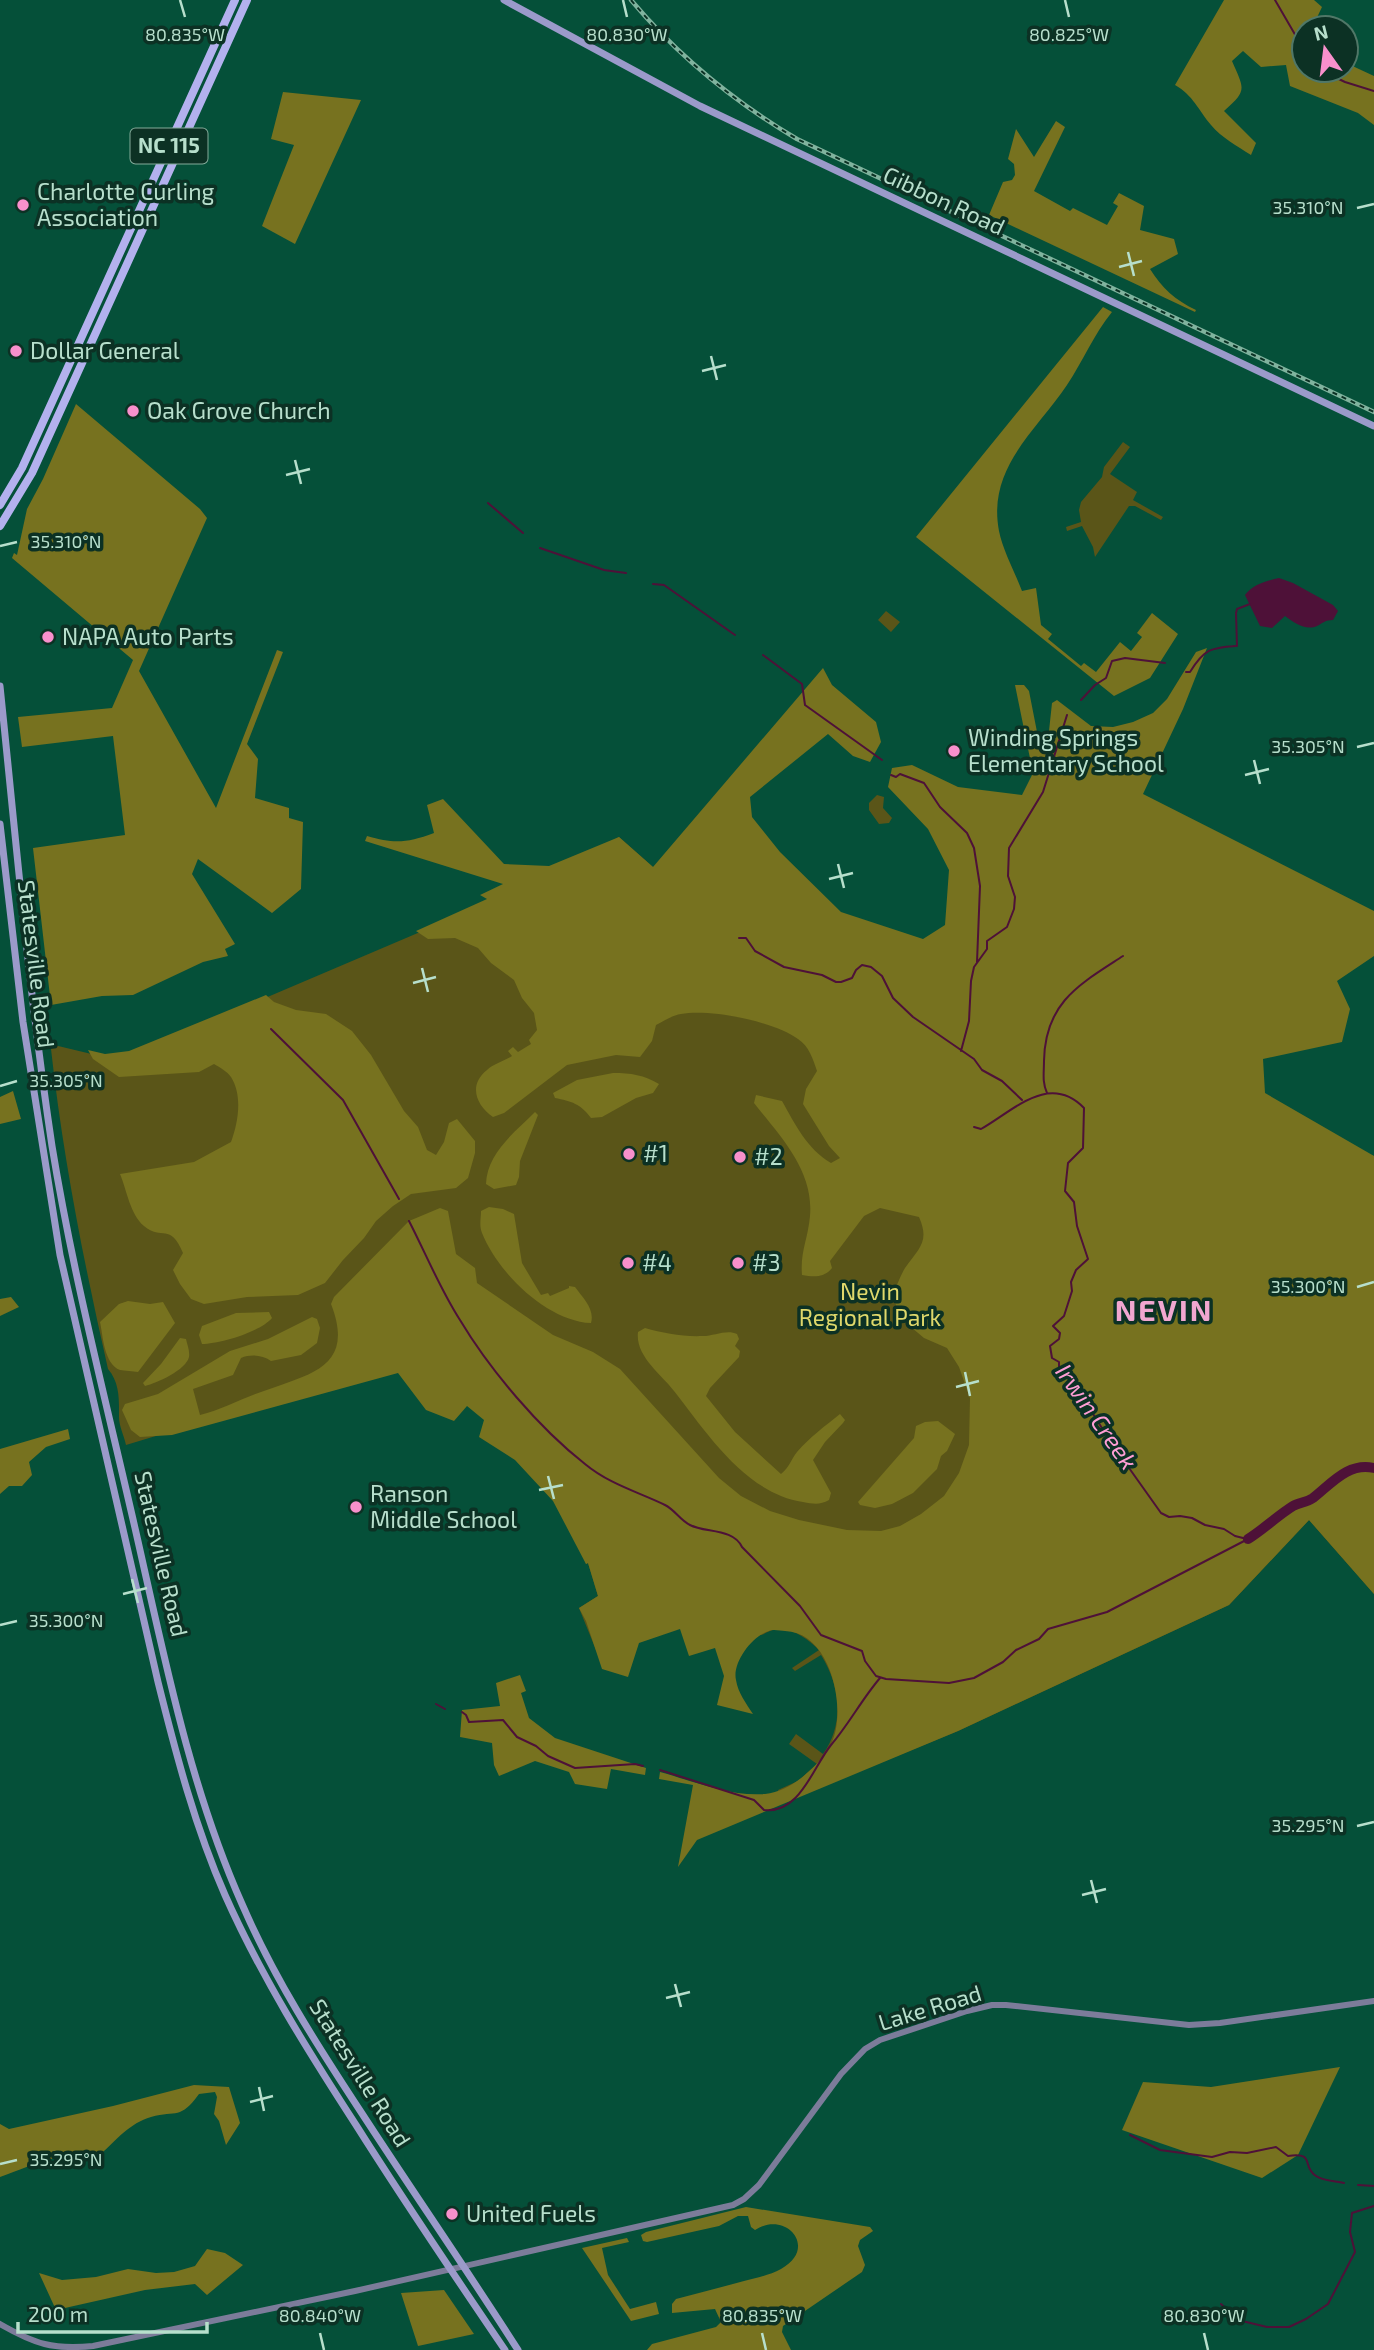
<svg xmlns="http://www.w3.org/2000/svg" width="1374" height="2350" font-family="'Exo 2',sans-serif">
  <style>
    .green { fill: #5a5518 }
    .forest { fill: #77721f }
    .water { fill: #4e1138 }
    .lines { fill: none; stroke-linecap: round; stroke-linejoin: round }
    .stream { stroke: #4e1138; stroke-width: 2 }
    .river { stroke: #4e1138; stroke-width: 10 }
    .tertiary { stroke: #7c7c9a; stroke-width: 6 }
    .secondary { stroke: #9b9aca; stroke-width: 7 }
    .primary { stroke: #b3b1ee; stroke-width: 8 }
    .rail-casing { stroke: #80b39e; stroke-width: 4.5 }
    .rail { stroke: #0c3124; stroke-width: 2; stroke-dasharray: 5; stroke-linecap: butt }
    .ticks { fill: none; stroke: #b7dfcc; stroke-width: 2.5 }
    .poi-dot { fill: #f890cc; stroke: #0c3124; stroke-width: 2.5 }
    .labels { text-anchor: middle; stroke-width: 7; stroke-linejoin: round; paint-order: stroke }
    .shield { fill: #0c3124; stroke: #84ab9a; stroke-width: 2 }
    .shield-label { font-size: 21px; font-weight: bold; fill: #b7dfcc }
    .poi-label { font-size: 23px; fill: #b7dfcc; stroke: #0c3124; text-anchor: start }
    .street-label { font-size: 23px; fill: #b7dfcc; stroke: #0c3124 }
    .park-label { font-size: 23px; fill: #dfd86b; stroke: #0c3124 }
    .water-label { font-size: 24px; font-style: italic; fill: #fe9ed5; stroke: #0c3124 }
    .district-label { font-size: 30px; font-weight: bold; letter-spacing: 2px; fill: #f1a7d0; stroke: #0c3124 }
    .ticks-label { font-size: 18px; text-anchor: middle; fill: #b7dfcc; stroke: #0c3124; stroke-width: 7; stroke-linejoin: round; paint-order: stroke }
  </style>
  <rect width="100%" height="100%" fill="#055039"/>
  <path class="green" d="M1123 442 1130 447 1110 474 1137 492 1133 500 1163 517 1161 520 1135 506H1129L1095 557 1093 547 1082 526 1067 531 1066 527 1081 522 1079 510 1081 502 1102 477 1104 467Z
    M886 611 900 622 891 632 878 620Z
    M877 795 884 797 883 808 892 818 889 823 879 824 869 810V803Z
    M619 837 653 867 1374 1156V1594L1309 1520 1229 1605 958 1731 782 1803 778 1790 798 1781 817 1764 789 1744 796 1734 823 1754C845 1724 840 1685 821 1655L795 1671 792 1668 819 1650C804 1635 783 1621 762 1635L685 1621 596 1650 579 1608 598 1596 588 1563 586 1564 528 1324 126 1445C124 1436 119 1426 119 1417 119 1400 120 1383 108 1369 84 1263 63 1158 51 1049L54 1045 104 1057 129 1056 519 890Z"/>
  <path class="forest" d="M1224 0H1314L1322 7 1312 28H1304V70H1346V63L1374 76V125L1358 113 1290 86 1286 65 1261 67 1243 51 1232 61C1244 89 1248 90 1224 111L1256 143 1251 155C1237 146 1222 138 1211 125 1199 111 1193 95 1175 85Z
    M283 92 361 100 295 244 262 226 294 145 271 139Z
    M1056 121 1065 127 1034 191 1070 211 1073 208 1107 225 1118 206 1113 203 1119 193 1144 206 1140 230 1174 239 1178 254 1150 269C1162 288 1175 300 1196 310L1195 312 989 215 1003 182 1012 180 1015 175 1014 164 1008 159 1016 129 1034 157Z
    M1103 307 1112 312C1094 334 1083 361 1067 385 1036 431 987 468 999 531 1003 551 1015 572 1022 591L1036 588 1041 625 1052 634 1048 639 1081 666 1084 663 1096 672 1120 642 1131 651 1142 637 1137 633 1152 613 1178 634 1150 678 1114 696 916 537Z
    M76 404 200 509 207 518 139 671 216 808 277 650 283 652 247 744 258 759 255 798 289 808V818L303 822 301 889 272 913 198 859 192 874 235 944 225 949 228 956 203 962 133 995 102 996 51 1005 33 848 125 835 113 736 22 747 18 717 112 708 133 660 12 558 14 553 17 555 27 509 43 479Z
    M1207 648 1183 709 1143 794 1374 911V956L1337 981 1350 1009 1342 1042 1263 1059 1265 1093 1374 1156V1594L1309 1520 1229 1605 958 1731 697 1840 678 1867 693 1785 659 1779 660 1772C693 1781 731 1797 765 1794 781 1792 795 1784 807 1773 816 1765 826 1755 831 1744 848 1710 831 1632 785 1631 781 1631 773 1629 769 1631 752 1636 732 1663 736 1680 738 1693 746 1703 753 1714L717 1705 724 1676 715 1648 689 1656 680 1629 639 1643 628 1677 602 1669 586 1621 579 1608 598 1596 588 1563 586 1564 553 1501 515 1460 479 1437 484 1420 467 1406 454 1421 426 1410 398 1373 172 1435 140 1437 131 1430 122 1410 125 1404 158 1394 230 1351 268 1339 312 1317 317 1319 320 1328 317 1343 301 1355 271 1361C262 1355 251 1354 241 1358L233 1375 193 1389 200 1415C221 1410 241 1399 261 1392 309 1374 356 1368 331 1304L334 1297 409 1221 440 1208 448 1211 456 1254 475 1268 477 1283 553 1335 593 1352 620 1369 719 1478 741 1496 770 1511 799 1520 847 1530 881 1531 900 1526 921 1514 944 1496 959 1473 969 1445 970 1398 959 1367 947 1348 924 1338 899 1317 893 1294C897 1286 900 1276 905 1268 919 1248 930 1242 919 1217L880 1208 864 1216 830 1261 832 1268C824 1278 814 1277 802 1275 800 1252 808 1239 810 1216 814 1170 780 1136 754 1103L756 1095 782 1101C795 1124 807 1149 831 1163L840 1158 829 1146 803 1104 806 1089 817 1071C813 1059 809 1046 798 1039 773 1021 711 1009 681 1014 673 1015 664 1021 656 1025L652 1041 640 1057 616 1055 567 1065 504 1113 493 1117C476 1105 468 1085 487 1070 493 1064 504 1061 512 1056L508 1051 513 1047 518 1052 531 1044 529 1040 537 1030 534 1013 522 998 514 980 491 963 478 948 455 938 428 939 416 931 487 899 480 895 503 884 365 841 367 836C394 844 407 843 434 833L427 805 443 799 504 864 549 866 619 837 653 867 823 668 832 685 876 722 881 742 870 762 853 756 828 734 750 797 752 817 780 852 841 912 923 939 945 925 949 870 928 829 888 787 892 768 912 765 958 787 1022 795 1033 773 1015 685H1024L1029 691 1038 737 1049 731 1052 703 1057 700 1091 726 1113 727 1133 722 1153 713 1167 699 1196 652Z
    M266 995 274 1002 296 1010 326 1014 352 1031 371 1055 404 1111 418 1127 427 1150 436 1155 444 1142 449 1123 457 1119 475 1141V1153L468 1178 456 1188 411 1194 393 1206 376 1221 364 1238 343 1260 325 1283 298 1295 247 1297 204 1304 191 1299 180 1284 173 1270 183 1253C170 1222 162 1241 144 1226 130 1214 127 1191 120 1174L194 1162 231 1142C238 1123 243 1096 231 1077 228 1072 219 1067 214 1064L199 1072 119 1077 93 1059 88 1050 105 1054 129 1051Z
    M613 1073C631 1073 644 1075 659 1084L653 1093 636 1098 602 1117 591 1118C581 1104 571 1101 555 1098L553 1093 577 1080Z
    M13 1091 21 1119 0 1124V1097Z
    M535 1112 538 1115 520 1161 519 1177 516 1185 494 1189 486 1184C487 1153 515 1132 535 1112Z
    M489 1207 503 1209 514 1214 522 1263 541 1295 548 1293 550 1296 569 1288V1286L575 1287C583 1298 595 1309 591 1323 547 1321 498 1273 482 1233 479 1226 481 1218 481 1211Z
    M11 1297 19 1307 0 1316V1299Z
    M128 1301 150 1304 163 1302 175 1323 138 1372C133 1371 125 1371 120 1370 104 1364 103 1336 100 1322L119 1304Z
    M269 1312 272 1318C260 1332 220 1344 202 1344L199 1335 202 1326 236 1313Z
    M645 1328C663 1333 683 1337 703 1336 714 1336 727 1329 737 1334L739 1339 735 1346 740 1351 739 1357 710 1388 706 1396 735 1432 781 1474C790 1467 791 1459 797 1452 810 1437 825 1426 840 1414L845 1420 843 1423 825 1442 813 1460 831 1493 829 1500C820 1505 814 1504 803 1502 745 1493 707 1433 674 1391 661 1374 635 1356 638 1332Z
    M180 1338 186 1339C187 1344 190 1351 189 1357 186 1370 157 1383 145 1386L143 1383 161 1364Z
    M938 1421 955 1434 947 1451 941 1456 937 1469 913 1493 892 1504 875 1508 860 1505 858 1502 914 1438 916 1426 925 1422Z
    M68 1429 70 1439 46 1447 29 1462 32 1475 22 1486H9L0 1494V1449Z
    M520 1675 526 1691 521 1693 529 1718 555 1738 646 1768 645 1775 611 1769 607 1789 575 1784 569 1772 535 1761 499 1776 494 1765 492 1743 460 1737 462 1710 500 1706 496 1683Z
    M1340 2067 1298 2155 1262 2178 1122 2130 1143 2082 1211 2087Z
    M194 2085 229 2087 240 2123 226 2145 219 2121 214 2114 217 2097 215 2092 199 2094C180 2120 177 2110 151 2117 130 2123 116 2140 101 2154 57 2153 40 2162 0 2177V2124L9 2129 113 2106Z
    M746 2207 870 2227 873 2231 860 2240 858 2246 865 2265 862 2272 783 2326 782 2332 791 2350H647L652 2344 716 2327 721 2322 715 2309 672 2313V2304L676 2299C699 2293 722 2287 744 2281 756 2278 770 2275 781 2269 819 2248 786 2210 755 2230L751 2227 748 2216H738L719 2226 647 2242 643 2241 641 2235 646 2232Z
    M627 2238 629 2242 602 2248 608 2275 630 2309 656 2302 659 2314 631 2321 582 2248Z
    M207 2249 225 2253 243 2265 207 2295 195 2284 145 2290 56 2310 39 2273 62 2280 96 2277 128 2269 156 2273 174 2272 195 2266Z
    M444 2290 474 2334 418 2346 401 2293Z"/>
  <path class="water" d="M1279 578 1293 583 1333 605 1338 611 1333 620C1325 620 1323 623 1317 626 1306 631 1294 623 1285 616L1272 628 1260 626 1245 595C1253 584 1266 581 1279 578Z"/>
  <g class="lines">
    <path class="stream" d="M1275 0 1304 50
      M1320 70 1345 82 1374 91
      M488 503 523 533
      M540 548 604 570 626 573
      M653 584 664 585 735 635
      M763 655 802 684 805 705 882 760
      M1186 672H1190C1205 648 1211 648 1237 646L1236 613 1237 609 1250 604
      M1081 700 1095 685 1106 678 1112 661 1125 658 1165 663
      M891 775 896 777 900 774 924 783 940 807 967 833 974 848 980 886 977 962
      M739 938H746L755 951 784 967 822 975 836 982H841L852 978 856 970 862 965 871 967 882 976 893 998 913 1017 974 1059 982 1070 1002 1081 1022 1100
      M271 1029 343 1100 399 1199
      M961 1051 969 1021 971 981 974 967 987 949V941L1007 927 1014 909 1015 897 1008 876 1009 848 1043 792 1067 715
      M1047 1093C1042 1082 1044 1073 1044 1061 1045 1002 1080 984 1123 956
      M974 1127 981 1129C1013 1111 1049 1072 1084 1108L1083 1148 1068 1163 1065 1191 1074 1202 1077 1226 1088 1259 1076 1270 1071 1282 1072 1291 1064 1316 1053 1326 1060 1333 1059 1339 1050 1346 1052 1358 1059 1362V1369L1071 1379 1112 1444 1161 1513 1169 1517 1180 1516 1192 1518 1205 1525 1224 1529 1235 1536 1247 1539
      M409 1221C426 1254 440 1289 460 1320 490 1370 539 1428 585 1464 609 1484 638 1492 665 1505 675 1510 680 1520 690 1525 705 1533 733 1528 742 1547L800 1606 821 1635 862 1651 865 1661 876 1676 886 1679 949 1683 974 1678 1003 1662 1016 1650 1039 1639 1048 1629 1107 1612 1248 1539
      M436 1704 445 1709
      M462 1712 466 1715 469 1722 503 1720 517 1737 536 1746 548 1756 575 1768 635 1764 643 1766
      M660 1770 754 1800 764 1810C800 1814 813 1767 831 1745 849 1724 862 1699 880 1678
      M1130 2135 1160 2150 1212 2157 1230 2152 1247 2153 1276 2147 1288 2156C1316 2152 1301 2166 1316 2176 1323 2181 1335 2181 1344 2183
      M1358 2185 1374 2186
      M1221 2304 1238 2320 1267 2327H1289L1306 2319 1328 2304 1355 2252 1350 2232 1352 2213 1374 2206"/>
    <path class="river" d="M1248 1539C1264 1529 1277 1516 1293 1506 1299 1502 1306 1503 1313 1498 1331 1484 1348 1462 1374 1468"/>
    <path class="tertiary" d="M0 2324C35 2344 53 2350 93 2346L355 2291 733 2205 744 2199 759 2185 841 2074 865 2049 880 2040 967 2011 992 2005H1006L1189 2025 1220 2023 1374 2001"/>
    <path class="secondary" d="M504 0 700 106 1374 426
      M0 686C16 840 29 993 52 1146 73 1275 106 1401 135 1528 164 1655 189 1785 242 1904 274 1978 317 2045 361 2112 413 2192 467 2270 518 2350
      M0 824 23 1022 60 1255 158 1682C176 1754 195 1827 225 1895 261 1976 308 2051 356 2125 404 2201 454 2275 505 2350"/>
    <path class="primary" d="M0 505 22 468 235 0
      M0 526 32 473 247 0"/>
    <defs>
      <path id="rail" d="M631 0C679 57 733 101 797 139L1374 412"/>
    </defs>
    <use href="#rail" class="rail-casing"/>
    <use href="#rail" class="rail"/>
  </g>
  <path class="ticks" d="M180 0 185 17M623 0 627 17M1065 0 1069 17M1357 208 1374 204M1128 252 1134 276M1119 267 1142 261M711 356 717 380M702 371 726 365M295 460 301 484M286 475 310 469M0 546 17 542M1357 747 1374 743M1254 760 1260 784M1245 775 1269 769M838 864 844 888M829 879 853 873M422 968 428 992M413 983 436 977M0 1086 17 1081M1357 1287 1374 1282M965 1372 970 1396M956 1387 979 1381M548 1476 554 1499M539 1490 563 1485M132 1579 138 1603M123 1594 147 1588M0 1625 17 1621M1357 1826 1374 1822M1091 1880 1097 1903M1082 1895 1106 1889M675 1984 681 2007M666 1998 690 1992M259 2087 264 2111M250 2102 273 2096M0 2164 17 2160M320 2333 324 2350M762 2333 766 2350M1204 2333 1208 2350"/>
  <g class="poi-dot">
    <circle cx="23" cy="205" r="7"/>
    <circle cx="16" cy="351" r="7"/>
    <circle cx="133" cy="411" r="7"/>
    <circle cx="48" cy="637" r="7"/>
    <circle cx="954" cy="751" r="7"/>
    <circle cx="629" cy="1154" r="7"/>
    <circle cx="740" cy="1157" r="7"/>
    <circle cx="628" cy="1263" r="7"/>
    <circle cx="738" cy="1263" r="7"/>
    <circle cx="356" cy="1507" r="7"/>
    <circle cx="452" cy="2214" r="7"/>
  </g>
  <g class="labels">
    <rect class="shield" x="130.5" y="128.5" width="77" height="35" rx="5"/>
    <g class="shield-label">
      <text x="169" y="153">NC 115</text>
    </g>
    <g class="poi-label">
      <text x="37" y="200">Charlotte Curling<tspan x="37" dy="26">Association</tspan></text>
      <text x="30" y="359">Dollar General</text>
      <text x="147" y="419">Oak Grove Church</text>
      <text x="62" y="645">NAPA Auto Parts</text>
      <text x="968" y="746">Winding Springs<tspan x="968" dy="26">Elementary School</tspan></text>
      <text x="643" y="1162">#1</text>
      <text x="754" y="1165">#2</text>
      <text x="642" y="1271">#4</text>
      <text x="752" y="1271">#3</text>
      <text x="370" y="1502">Ranson<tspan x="370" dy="26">Middle School</tspan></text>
      <text x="466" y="2222">United Fuels</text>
    </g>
    <g class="street-label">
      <text transform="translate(944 201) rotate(25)" y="8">Gibbon Road</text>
      <text transform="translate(36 964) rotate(83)" y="8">Statesville Road</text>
      <text transform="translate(161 1554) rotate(77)" y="8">Statesville Road</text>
      <text transform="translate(930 2008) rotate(-17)" y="8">Lake Road</text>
      <text transform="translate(360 2073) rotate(58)" y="8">Statesville Road</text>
    </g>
    <g class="park-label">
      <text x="870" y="1300">Nevin<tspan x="870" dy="26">Regional Park</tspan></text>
    </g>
    <g class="water-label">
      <text transform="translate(1096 1417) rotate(55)" y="8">Irwin Creek</text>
    </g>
    <g class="district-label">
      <text x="1164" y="1321">NEVIN</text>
    </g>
  </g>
  <g class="ticks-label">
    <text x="185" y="41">80.835°W</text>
    <text x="627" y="41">80.830°W</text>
    <text x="1069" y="41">80.825°W</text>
    <text x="1308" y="214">35.310°N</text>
    <text x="66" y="548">35.310°N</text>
    <text x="1308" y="753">35.305°N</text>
    <text x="66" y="1087">35.305°N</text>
    <text x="1308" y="1293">35.300°N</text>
    <text x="66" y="1627">35.300°N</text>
    <text x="1308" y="1832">35.295°N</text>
    <text x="66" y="2166">35.295°N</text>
    <text x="320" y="2322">80.840°W</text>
    <text x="762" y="2322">80.835°W</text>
    <text x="1204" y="2322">80.830°W</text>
  </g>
  <g transform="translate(1325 49) rotate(346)"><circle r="33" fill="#0c3124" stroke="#507767" stroke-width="2"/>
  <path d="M0-5L12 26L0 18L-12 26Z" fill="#f890cc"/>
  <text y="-10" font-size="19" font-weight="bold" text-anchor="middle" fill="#b7dfcc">N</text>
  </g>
  <path d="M18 2322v10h189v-10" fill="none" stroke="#b7dfcc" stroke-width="3.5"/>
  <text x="28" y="2322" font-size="21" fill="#b7dfcc" stroke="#0c3124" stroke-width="5" paint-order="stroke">200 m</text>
</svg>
